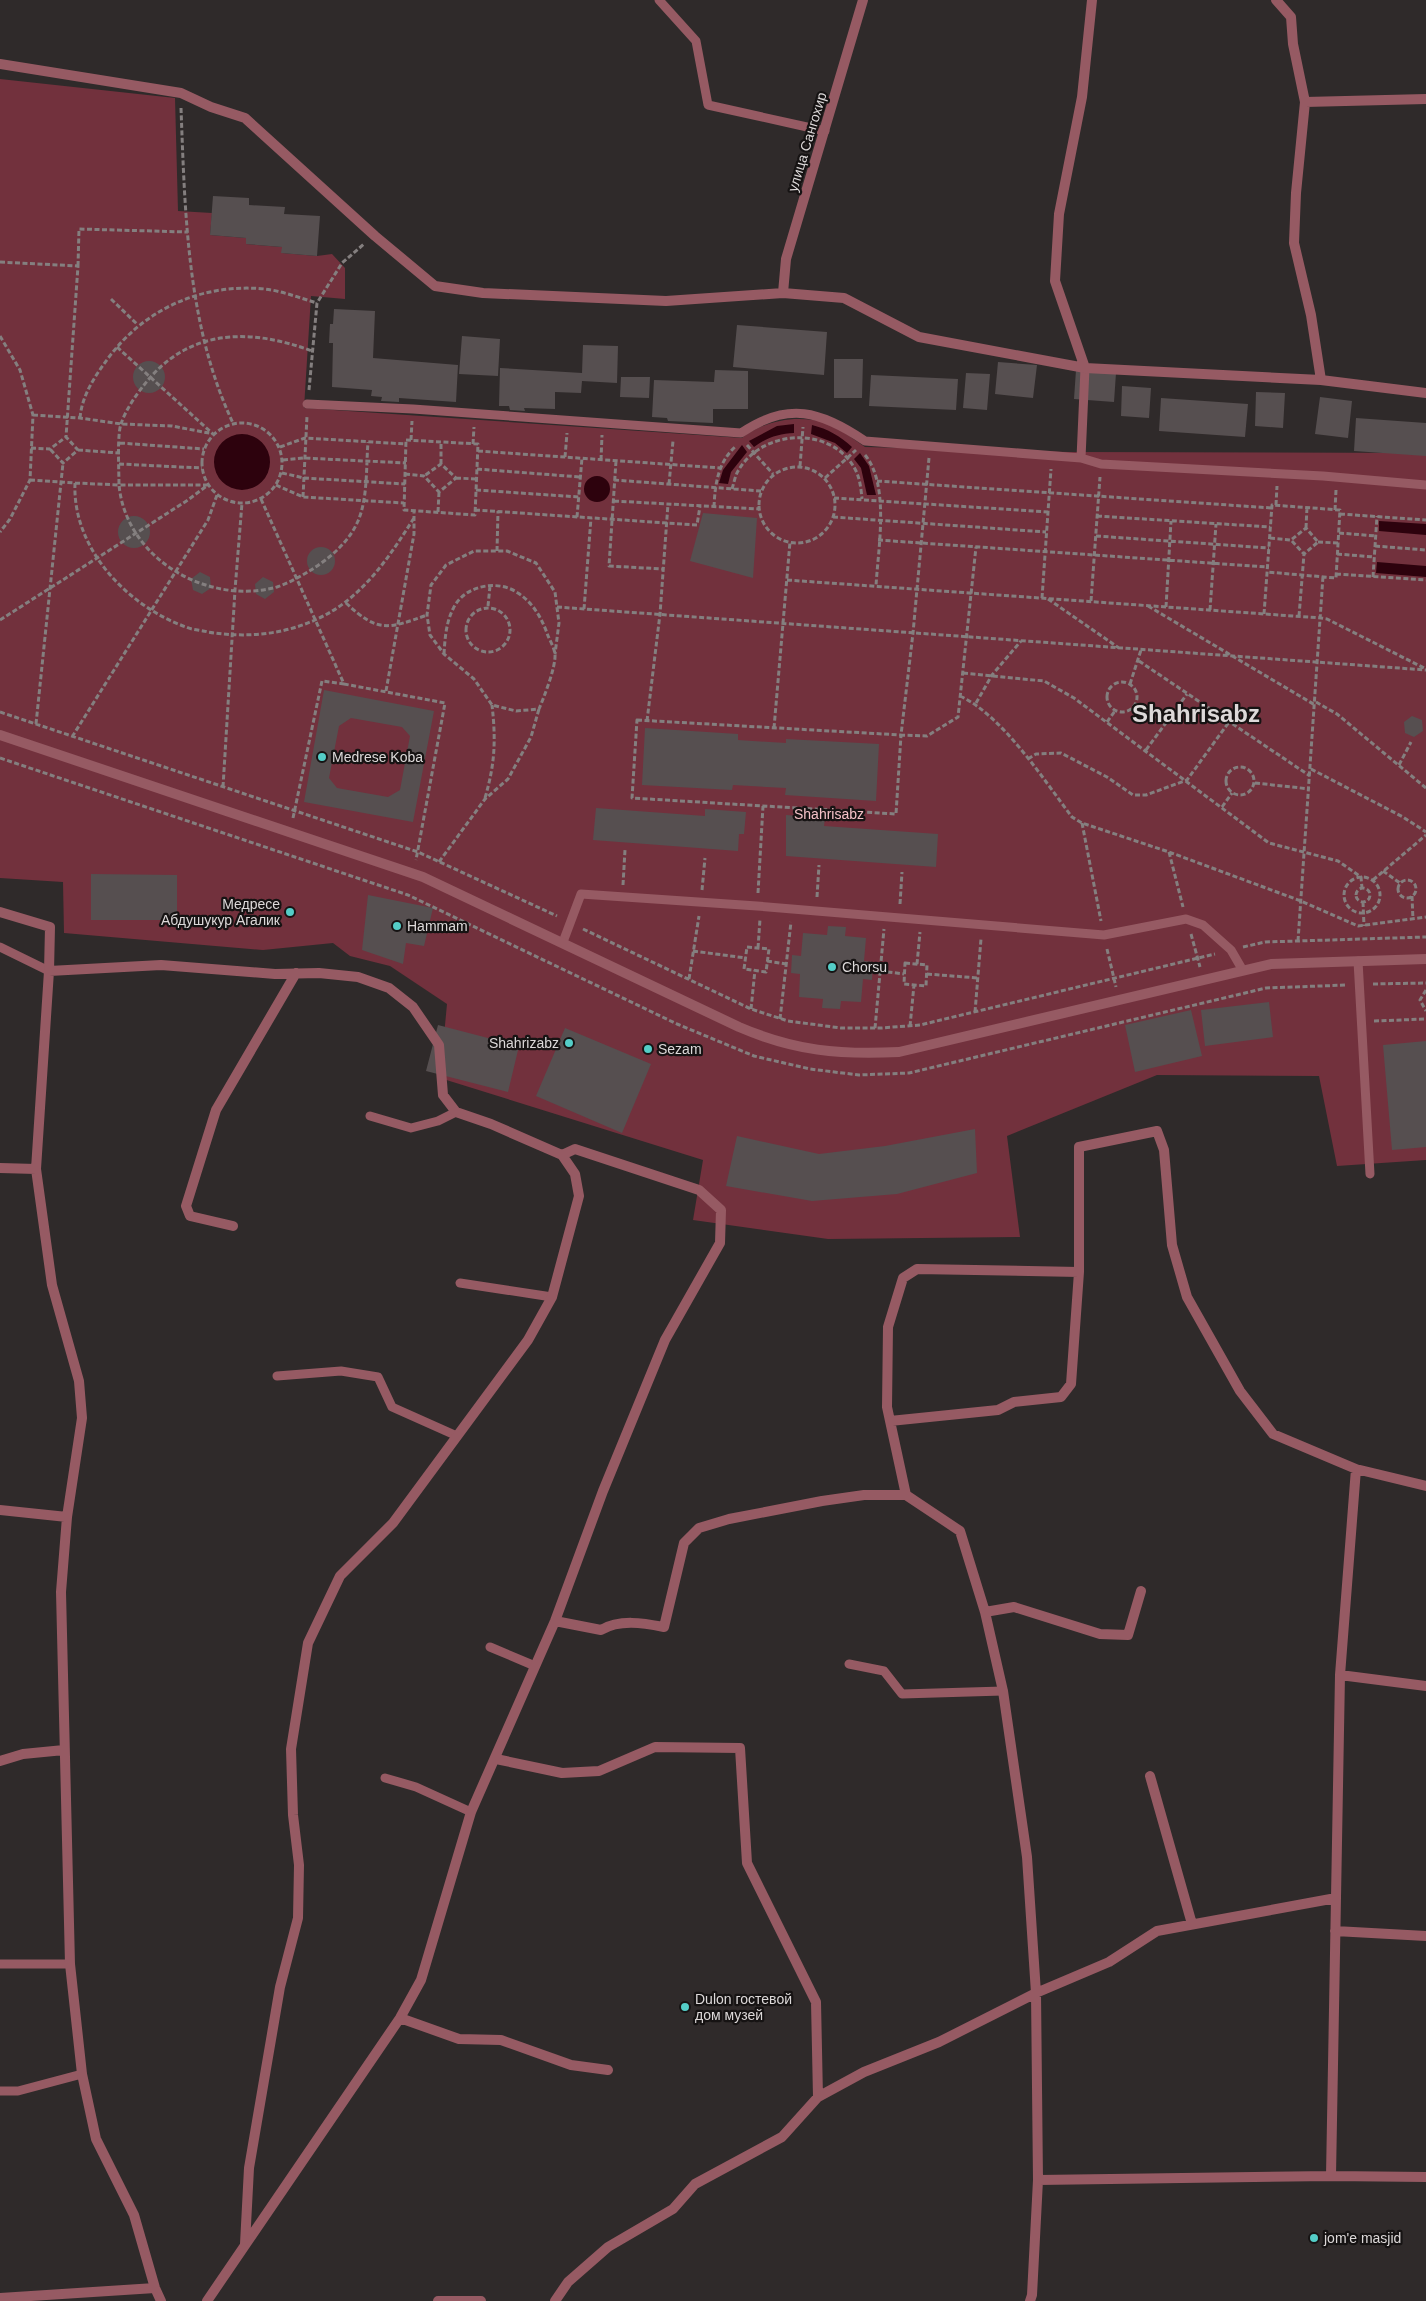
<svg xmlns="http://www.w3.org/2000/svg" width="1426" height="2301" font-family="Arial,sans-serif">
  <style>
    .green { fill: #72313d }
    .water { fill: #2d020d }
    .building { fill: #564f50; fill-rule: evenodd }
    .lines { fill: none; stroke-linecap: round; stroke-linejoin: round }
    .path { stroke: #847f7f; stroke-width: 3; stroke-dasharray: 5 2.5; stroke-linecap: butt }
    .service { stroke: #965a63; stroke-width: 9 }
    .minor { stroke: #965a63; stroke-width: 10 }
    .poi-dot { fill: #54cdc7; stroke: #161313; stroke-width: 2 }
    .labels { text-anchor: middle; stroke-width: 4.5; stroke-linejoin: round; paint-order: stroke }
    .street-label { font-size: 14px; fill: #ddd9d9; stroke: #161313 }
    .poi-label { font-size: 14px; fill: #ddd9d9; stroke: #161313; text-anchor: start }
    .park-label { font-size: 14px; fill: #f5c2c8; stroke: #161313 }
    .town-label { font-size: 24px; font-weight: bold; fill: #ddd9d9; stroke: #161313 }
  </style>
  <rect width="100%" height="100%" fill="#2f2a2a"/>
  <path class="green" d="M0 79 175 98 178 211 212 213 210 235 246 238V244L282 247V253L317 256 332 254 345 268V299L311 296 304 408 742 438C761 423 788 416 813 420 832 422 849 436 865 447L1069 452 1426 453V1160L1337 1166 1319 1076 1157 1075 1007 1136 1020 1237 828 1239 693 1220 703 1160 440 1078 447 1004 390 966 350 956 333 943 263 950 64 933 63 882 0 878Z"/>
  <path class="water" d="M794 424V433C779 434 767 437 754 447L749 441 777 426Z
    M812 425C828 429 840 436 852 447L847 453 835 443 811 434Z
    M214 462a28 28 0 1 1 56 0a28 28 0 1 1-56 0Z
    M742 445 747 452 731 472 728 484 719 483 723 470Z
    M860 453 869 466 876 495H867L861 468 854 459Z
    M584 489a13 13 0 1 1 26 0a13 13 0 1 1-26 0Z
    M1379 521 1426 524V535L1379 531Z
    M1377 562 1426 566V577L1376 573Z"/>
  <path class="building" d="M213 196 249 198V205L285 207 284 214 320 216 317 256 281 253 282 247 246 244V238L210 235Z
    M334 309 375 311 373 358 458 365 456 402 399 398V402L381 401 382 397 371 396 372 390 332 387 333 343H329L330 324H333Z
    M737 325 827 332 824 375 733 367Z
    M462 336 500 339 498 376 459 374Z
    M583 345 618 346 617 383 582 381 581 393 555 392V409L524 408 525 411 510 410 509 406H499L500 368 582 373Z
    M834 359H863L862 398H834Z
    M133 377a16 16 0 1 1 32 0a16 16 0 1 1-32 0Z
    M998 362 1037 365 1033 398 995 394Z
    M715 370 748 371V409H713V423L668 421 667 418 652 417 654 380 714 382Z
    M1076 370 1116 373 1114 402 1074 399Z
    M966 373 990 374 987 410 963 408Z
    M871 375 958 379 956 410 869 406Z
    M621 377H650L649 398 620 397Z
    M1122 386 1151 388 1149 418 1121 416Z
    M1256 392 1285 393 1283 428 1255 426Z
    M1320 397 1352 401 1348 438 1315 434Z
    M1161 398 1248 404 1245 437 1159 431Z
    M1356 418 1426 423V456L1354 451Z
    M703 513 757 518 753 578 690 561Z
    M118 532a16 16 0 1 1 32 0a16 16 0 1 1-32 0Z
    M307 561a14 14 0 1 1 28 0a14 14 0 1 1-28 0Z
    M200 572 210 577 211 588 202 594 193 590 191 579Z
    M263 577 273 582 274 592 265 599 256 594 255 584Z
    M324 690 434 711 413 822 304 802ZM351 718 402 727 410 736 400 790 388 797 337 788 329 778 339 726Z
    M1412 716 1422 720 1423 731 1414 737 1405 733 1404 722Z
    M645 728 738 734V740L786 743V739L879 744 876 801 785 795 786 788 733 785 732 790 642 785Z
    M596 808 705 816V809L746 812 744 834H739L738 851 593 840Z
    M786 815 825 818 824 826 938 834 936 867 786 856Z
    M91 874 177 875V920H91Z
    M368 895 433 908 424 946 406 943 403 964 362 950Z
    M828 926 846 927 845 936 866 938 864 961 873 962 872 980 863 979 861 1002 841 1001 840 1009 822 1008 823 999 799 997 800 974 791 973 792 955 801 956 803 933 827 935Z
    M1269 1002 1273 1037 1205 1046 1201 1010Z
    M1191 1010 1202 1056 1135 1072 1125 1025Z
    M438 1025 519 1046 508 1092 426 1071Z
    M565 1028 651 1064 622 1133 536 1096Z
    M1426 1041V1147L1392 1150 1383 1045Z
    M975 1129 977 1173 897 1194 812 1201 726 1186 737 1136 819 1154 885 1146Z"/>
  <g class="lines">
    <path class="path" d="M181 108C185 214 187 326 233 423
      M0 262 78 266 66 437
      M78 266 79 229 188 232
      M111 299 138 325
      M0 336 20 370 33 415 30 480 10 519 0 532
      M117 347 213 434
      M309 390 317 303 342 263 364 244
      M33 415 80 418 121 424 172 426 214 434
      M80 418C82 395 95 376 109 357 146 308 203 283 265 289 282 291 300 298 317 303
      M202 463a40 40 0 1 1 80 0a40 40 0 1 1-80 0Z
      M406 440 478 444 475 515 404 510Z
      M411 440 412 421
      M120 443 204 449
      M473 444 474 427
      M747 445 773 474
      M280 447 305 438 406 444
      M31 448 50 449 66 437 78 450 63 463 50 449
      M78 450 120 453
      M478 451 721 468
      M865 455C890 485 878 549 876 586
      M565 457 567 433
      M929 458 913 633 901 735 927 736 958 717 976 547
      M283 460 304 458 406 463
      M601 460 602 435
      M616 461 609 566 663 569
      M119 464 202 468
      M441 464V442
      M800 466 803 427
      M759 505a38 38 0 1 1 76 0a38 38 0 1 1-76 0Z
      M477 469 580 477
      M282 473 304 478 405 484
      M405 474 424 476 439 492 456 478 441 464 424 476
      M456 478 476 479
      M825 478 856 450
      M30 480 75 483C72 548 127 606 186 627 192 630 201 630 208 632 245 638 281 635 315 620 361 600 388 559 414 518
      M614 480 761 491
      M877 481 1272 508
      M75 483 119 485C119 471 117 435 121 424 125 411 136 395 144 385 188 328 250 328 312 351
      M669 484 673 441
      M208 485H119C126 559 208 606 277 587 289 583 301 576 311 570 330 558 349 542 358 521 368 498 366 466 368 442
      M276 485 303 497 404 503
      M732 489C734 483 735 476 738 471 762 429 831 425 855 469 860 478 861 489 862 499
      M476 490 579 497
      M303 497 307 416
      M834 498 1048 512
      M261 499 344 684 445 703 416 860
      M614 501 759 509
      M1276 505 1277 486
      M714 507C715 484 718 462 736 446
      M475 510 697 525 700 506
      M1335 510 1336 490
      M438 512 439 492
      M1340 514 1426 520
      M1097 516 1270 527
      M577 517 582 458
      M833 517 1046 532
      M1306 528 1307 507
      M1339 533 1376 536
      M1096 536 1269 548
      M1270 538 1291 540 1304 554 1318 542 1306 528 1291 540
      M878 540 1267 567
      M1318 542 1338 543
      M1375 546 1426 550
      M497 551 498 511
      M1337 554 1374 557
      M1336 574 1426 580
      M1373 577 1377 516
      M787 580 1321 618 1327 619 1426 669
      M1042 598 1051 469
      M1048 599 1119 648
      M1091 601 1100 477
      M346 603C378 633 388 629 427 615
      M488 606 490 586
      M1148 606 1315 705
      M557 607 1426 670
      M1166 607 1171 521
      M466 630a22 22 0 1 1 44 0a22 22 0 1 1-44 0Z
      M584 609 591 518
      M1210 610 1216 524
      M1264 614 1272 505 1340 510 1336 578 1267 572
      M1299 616 1304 554
      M0 620 188 500 208 485
      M444 654C445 638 446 623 453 609 464 585 498 579 518 593 533 603 541 617 547 633 549 639 554 647 555 654 556 667 544 697 539 709L516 711 492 705 474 679 444 654 430 635 427 615 431 585 446 565 474 551H507L536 563 555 592 559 623 555 654
      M1139 661 1310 776
      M963 673 1044 681 1074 698 1269 843 1338 861 1361 877 1362 888
      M1107 697a15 15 0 1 1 30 0a15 15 0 1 1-30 0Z
      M1130 684 1141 650
      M386 691 414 534V510
      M960 696C1003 716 1043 779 1072 817L1082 823 1169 852 1301 901 1358 926 1426 917
      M1316 702 1337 714 1426 788
      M976 703 992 675 1021 641
      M1136 705 1166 723
      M0 712 418 852 557 916
      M637 720 901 735 896 814 632 798Z
      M647 721 660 614 668 504
      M1107 722 1115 711
      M36 724 63 463
      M774 728 790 542
      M72 737 208 520 217 495
      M1146 750 1187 694
      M0 758 408 895 677 1024 754 1056 810 1069 859 1075 909 1073 1266 988 1347 985
      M1028 759 1036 754 1061 753 1107 777 1133 795H1146L1187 780 1229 722
      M1399 765 1411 742
      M1226 781a14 14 0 1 1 28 0a14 14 0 1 1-28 0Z
      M1311 769 1403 817 1426 832
      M1255 783 1310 789
      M223 787 235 590 242 503
      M485 798C495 764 496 740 492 705
      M1222 807 1232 793
      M293 818 322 681 344 684
      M1082 823 1101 921
      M1169 852 1183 907
      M439 862 485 799 508 779 531 737 539 709
      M1383 871 1400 883
      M1344 895a18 18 0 1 1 36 0a18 18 0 1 1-36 0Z
      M1373 880 1426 835
      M1398 889a9 9 0 1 1 18 0a9 9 0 1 1-18 0Z
      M623 885 625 850
      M1356 895a7 7 0 1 1 14 0a7 7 0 1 1-14 0Z
      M702 890 705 858
      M758 893 763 806
      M1412 896 1413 920
      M817 897 819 865
      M1363 902 1364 926
      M900 904 902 872
      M583 929 751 1009 788 1021 841 1028H881L920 1025 1215 954
      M1191 934 1200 967
      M1298 941 1323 576
      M747 947 769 949 766 972 744 969Z
      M1243 947 1265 942 1426 937
      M758 948 760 919
      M1107 949 1116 987
      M693 951 746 958
      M767 961 786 964
      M905 963 927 965 926 986 904 984Z
      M917 964 920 932
      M880 971 904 974
      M927 974 978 978
      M689 979 699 916
      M1373 984 1426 983
      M1426 990 1420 1000 1426 1011
      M751 1009 755 970
      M975 1012 981 939
      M780 1019 791 922
      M1374 1021 1426 1019
      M910 1026 914 985
      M875 1028 884 929"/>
    <path class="service" d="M659 0 696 41 708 105 825 131
      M1085 368 1081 458 1101 464 1323 476 1426 485
      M307 404 413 409 741 433C788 401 821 411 865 441L1081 458
      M563 942 581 894 757 906 1104 935 1186 919 1203 925 1231 950 1242 969
      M0 947 49 971
      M1358 961 1370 1174
      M370 1116 411 1128 438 1121 456 1112
      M460 1283 552 1297
      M277 1376 341 1371 378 1377 392 1407 457 1436
      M490 1647 535 1666
      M849 1664 884 1671 902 1694 1003 1691
      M385 1778 416 1787 471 1812
      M0 1964H70
      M0 2091H18L82 2074"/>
    <path class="minor" d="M1276 0 1291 17 1293 44 1305 102 1296 193 1294 243 1311 315 1321 380
      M0 64 181 93 211 107 245 118 375 236 435 286 483 293 666 301 783 293 844 298 919 337 1085 368 1321 380 1426 393
      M1305 102 1426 99
      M783 293 786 259 863 0
      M1085 368 1055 281 1059 214 1082 97 1092 0
      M0 735 423 877 739 1027C795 1051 839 1055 899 1052L1271 964 1426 959
      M0 912 50 927 49 971 36 1169 52 1285 79 1381 82 1418 67 1517 61 1592 70 1964 82 2074 96 2139 134 2215 155 2288 161 2301
      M49 971 161 965 275 974 319 973 358 977 389 988 413 1007 439 1045 443 1095 456 1112 491 1124 562 1155
      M0 1168 36 1169
      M233 1226 190 1216 186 1206 216 1110 296 973
      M890 1421 998 1410 1014 1402 1061 1397 1071 1384 1079 1272
      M0 1510 67 1517
      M985 1612 1014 1607 1100 1634 1128 1635 1141 1591
      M555 1621 601 1630C620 1619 643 1623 664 1627L684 1543 699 1528 729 1519 822 1501 864 1495H906
      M1340 1675 1426 1686
      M496 1759 562 1773 599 1771 655 1747 740 1748 747 1863 816 2002 818 2097
      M0 1761 23 1754 64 1750
      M1150 1776 1192 1924
      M1335 1931 1426 1936
      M400 2018 459 2039 501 2040 571 2065 608 2070
      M1331 2176 1340 1675 1356 1469
      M1038 2180 1331 2176 1426 2177
      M0 2298 155 2288
      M207 2301 400 2018 421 1980 471 1812 555 1621 603 1491 665 1340 720 1243 721 1210 699 1190 575 1149 562 1155 575 1174 579 1196 552 1297 528 1340 393 1523 340 1576 308 1643 291 1749 293 1815 299 1865 298 1918 280 1987 249 2168 245 2244
      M438 2301H481
      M555 2301 568 2282 608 2247 673 2209 695 2184 782 2137 818 2097 864 2072 939 2042 1036 1993 1109 1962 1157 1931 1336 1898
      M1030 2301 1032 2295 1038 2180 1036 1993 1027 1857 1003 1691 985 1612 960 1531 906 1495 887 1407 888 1327 903 1278 917 1269 1079 1272V1147L1157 1131 1164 1150 1172 1245 1187 1297 1240 1391 1273 1434 1356 1469 1426 1486"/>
  </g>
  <g class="poi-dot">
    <circle cx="322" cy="757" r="5"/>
    <circle cx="290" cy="912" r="5"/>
    <circle cx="397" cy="926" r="5"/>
    <circle cx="832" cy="967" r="5"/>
    <circle cx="569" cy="1043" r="5"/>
    <circle cx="648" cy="1049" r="5"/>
    <circle cx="685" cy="2007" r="5"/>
    <circle cx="1314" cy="2238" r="5"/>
  </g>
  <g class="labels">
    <g class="street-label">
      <text transform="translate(807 142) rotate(-73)" y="5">улица Сангохир</text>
    </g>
    <g class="poi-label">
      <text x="332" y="762">Medrese Koba</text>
      <text x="280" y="909" text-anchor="end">Медресе<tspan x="280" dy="16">Абдушукур Агалик</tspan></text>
      <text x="407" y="931">Hammam</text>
      <text x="842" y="972">Chorsu</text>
      <text x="559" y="1048" text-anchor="end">Shahrizabz</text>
      <text x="658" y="1054">Sezam</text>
      <text x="695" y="2004">Dulon гостевой<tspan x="695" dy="16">дом музей</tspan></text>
      <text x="1324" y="2243">jom'e masjid</text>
    </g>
    <g class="park-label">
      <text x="829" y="819">Shahrisabz</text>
    </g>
    <g class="town-label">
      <text x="1196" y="722">Shahrisabz</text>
    </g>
  </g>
</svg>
